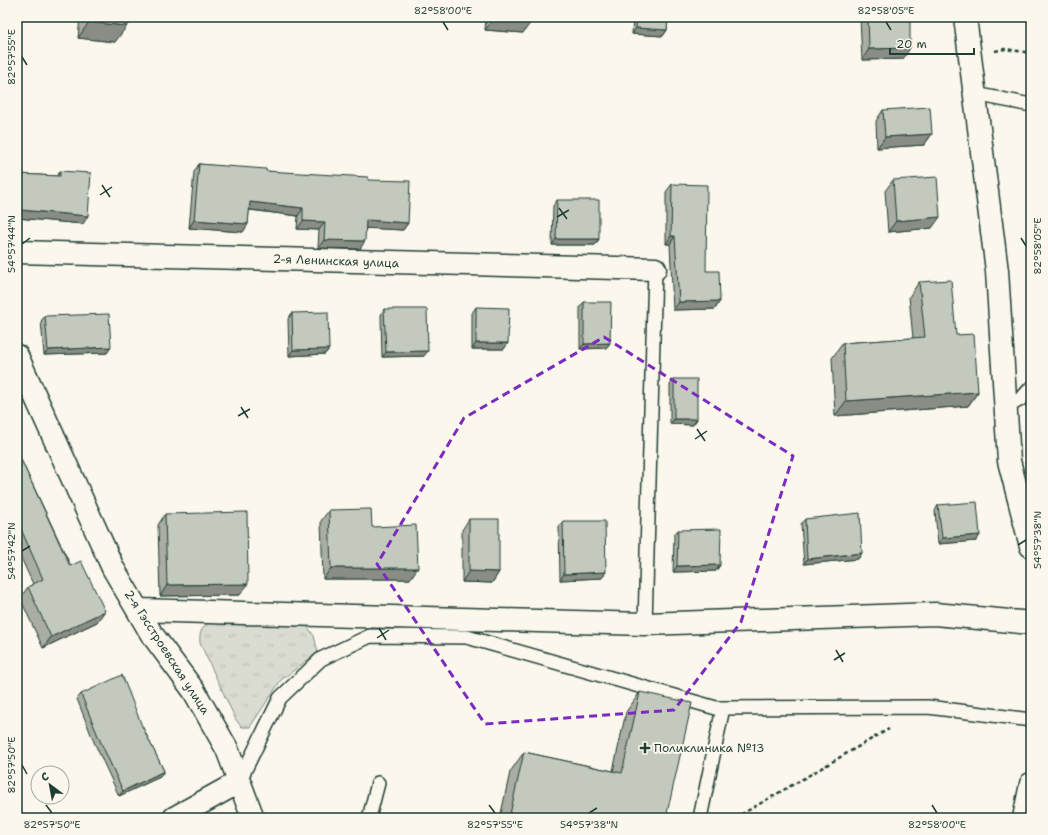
<svg xmlns="http://www.w3.org/2000/svg" width="1048" height="835" font-family="'Shantell Sans',sans-serif">
  <style>
    .grass { fill: url(#grass-tufts); stroke: #7d8c82 }
    .lines { fill: none; stroke-linecap: round; stroke-linejoin: round }
    .lane-casing { stroke: #1f3d34; stroke-width: 16 }
    .street-casing { stroke: #1f3d34; stroke-width: 25 }
    .path { stroke: #1f3d34; stroke-width: 2.5; stroke-dasharray: 4 3; stroke-linecap: butt }
    .lane { stroke: #fbf7ec; stroke-width: 13 }
    .street { stroke: #fbf7ec; stroke-width: 22 }
    .wall { fill: #a9ada3; stroke: #1f3d34 }
    .shaded-wall { fill: #898d85; stroke: #1f3d34 }
    .building { fill: #c4c9be; stroke: #1f3d34 }
    .marked { fill: none; stroke: #7b2cbf; stroke-width: 3; stroke-dasharray: 8 5; stroke-linejoin: round }
    .ticks { fill: none; stroke: #1f3d34; stroke-width: 1.5 }
    .poi-dot { fill: #1f3d34; stroke: #fbf7ec; stroke-width: 1.5 }
    .labels { text-anchor: middle; stroke-width: 4; stroke-linejoin: round; paint-order: stroke }
    .street-label { font-size: 12px; fill: #1f3d34; stroke: #fbf7ec }
    .poi-label { font-size: 12px; fill: #1f3d34; stroke: #fbf7ec; text-anchor: start }
    .neatline { fill: none; stroke: #1f3d34; stroke-width: 1.5 }
    .ticks-label { font-size: 10px; text-anchor: middle; fill: #1f3d34 }
  </style>
  <defs>
    <pattern id="grass-tufts" width="24" height="20" patternUnits="userSpaceOnUse"><rect width="24" height="20" fill="#dbdcd1"/><path d="M3 7l-1-3M5 7V3M7 7l1-3M15 17l-1-3M17 17v-4M19 17l1-3" fill="none" stroke="#bcbeb4"/></pattern>
  </defs>
  <rect width="100%" height="100%" fill="#fbf7ec"/>
  <filter id="ink" filterUnits="userSpaceOnUse"><feTurbulence type="fractalNoise" baseFrequency=".025" numOctaves="2"/><feDisplacementMap in="SourceGraphic" scale="8" xChannelSelector="R" yChannelSelector="G"/><feConvolveMatrix kernelMatrix="1 2 1 2 8 2 1 2 1" color-interpolation-filters="sRGB"/></filter>
  <g filter="url(#ink)">
    <path class="grass" d="M212 621 305 623 314 636 318 652 281 680 250 727H242L236 720 200 643C199 631 202 627 212 621Z"/>
    <g class="lines">
      <defs>
        <path id="lane" d="M975 94 1031 105
          M1005 408 1021 399 1031 388
          M645 624 655 269
          M239 782 280 698 321 659 370 636 467 637 716 708 928 707 1031 720
          M369 818 378 783
          M700 818 723 708"/>
        <path id="street" d="M965 17 997 271 1009 461 1031 546
          M17 252 655 269
          M17 356 113 568 151 633 194 691 227 749 253 818
          M138 610 645 624 935 614 1031 623
          M174 818 239 782
          M1024 818 1031 784"/>
      </defs>
      <use href="#lane" class="lane-casing"/>
      <use href="#street" class="street-casing"/>
      <path class="path" d="M995 51 1005 49 1031 53
        M735 818 889 729"/>
      <use href="#lane" class="lane"/>
      <use href="#street" class="street"/>
    </g>
    <path class="wall" d="M80 17H128L115 42 78 38Z
      M486 17H531L523 33 485 30Z
      M633 17H668L667 30 663 36 632 34Z
      M860 17H910L903 59 862 60Z
      M883 110 932 134 924 145 877 148 876 121Z
      M199 164 266 171 368 180 408 223 403 230 366 228 360 249 318 248 319 230 297 229 298 216 249 210 248 224 243 232 189 228 194 172Z
      M60 171 83 224 17 218V174L57 176Z
      M893 180 932 228 888 232 885 191Z
      M672 184 706 271 720 301 715 309 673 310 670 244H666V192Z
      M557 200 599 239 595 245H552L553 206Z
      M919 282 956 335 978 392 968 406 835 416 832 358 843 343 913 338 909 297Z
      M584 302 610 343 606 348 580 349V307Z
      M476 307 508 343 504 349H472V313Z
      M384 309 424 356 382 357 381 315Z
      M292 313 329 349 325 354 289 356 288 319Z
      M45 316 111 347 107 353 44 355 41 321Z
      M674 379 697 419 693 425 670 424V385Z
      M17 451 97 622 43 648 20 598 28 587 33 584 17 549Z
      M938 505 980 535 976 541 938 544 935 511Z
      M329 510 372 527 410 579H323L321 521Z
      M165 514 240 595 160 596 158 525Z
      M469 519 499 572 492 583 462 582V530Z
      M805 519 862 553 858 559 804 564 801 524Z
      M563 521 602 578 560 580 559 526Z
      M678 530 720 565 716 571 673 572 674 535Z
      M640 692 666 818H500L510 772 524 752 613 771 626 712Z
      M81 694 142 726 164 771 160 777 119 796 94 742 77 699Z"/>
    <path class="shaded-wall" d="M493 19 531 22 523 33 485 30Z
      M89 22 127 26 115 42 78 38Z
      M636 28 667 30 663 36 632 34Z
      M910 48 903 59 862 60 869 49Z
      M932 134 924 145 877 148 885 137Z
      M250 202 303 208 298 216 244 209Z
      M20 210 88 216 83 224 17 218V212Z
      M940 217 932 228 888 232 896 221Z
      M194 220 248 224 243 232 189 228Z
      M366 220 408 223 403 230 361 228Z
      M303 221 325 222 319 230 297 229Z
      M671 236H675L670 244H666Z
      M556 239H599L595 245H552Z
      M324 240 365 241 360 249 318 248Z
      M720 301 715 309 673 310 679 302Z
      M476 343H508L504 349H472Z
      M610 343 606 348 580 349 584 344Z
      M111 347 107 353 44 355 48 350Z
      M329 349 325 354 289 356 293 350Z
      M428 351 424 356 382 357 386 352Z
      M978 392 968 406 835 416 846 401Z
      M674 419H697L693 425 670 424Z
      M980 535 976 541 938 544 942 538Z
      M862 553 858 559 804 564 807 559Z
      M720 565 716 571 673 572 677 566Z
      M331 568H418L410 579H323Z
      M469 571 499 572 492 583 462 582Z
      M606 572 602 578 560 580 564 574Z
      M248 584 240 595 160 596 167 585Z
      M105 611 97 622 43 648 51 637Z
      M164 771 160 777 119 796 123 791Z
      M510 814 528 818H507Z"/>
    <path class="building" d="M90 17H128L127 26 89 22Z
      M493 17H531V22L493 19Z
      M637 17H668L667 30 636 28Z
      M868 17H910V48L869 49Z
      M930 107 932 134 885 137 883 110Z
      M199 164 266 169V171L368 177V180L410 181 408 223 366 220 365 241 324 240 325 222 303 221V208L250 202 248 224 194 220Z
      M60 171 91 173 88 216 20 210V212H17V174L60 176Z
      M937 177 940 217 896 221 893 180Z
      M672 184 707 185 706 271H719L720 301 679 302 675 236H671Z
      M557 200H599V239H556Z
      M951 280 956 335 974 334 978 392 846 401 843 343 925 337 919 282Z
      M584 302H611L610 343 584 344Z
      M476 307 509 308 508 343H476Z
      M384 309H427L428 351 386 352Z
      M328 312 329 349 293 350 292 313Z
      M109 314 111 347 48 350 45 316Z
      M674 379H697V419H674Z
      M17 451 70 566 81 561 105 611 51 637 28 587 43 579 17 520Z
      M977 502 980 535 942 538 938 505Z
      M371 509 372 527 416 525 418 568H331L329 510Z
      M247 512 248 584 167 585 165 514Z
      M860 513 862 553 807 559 805 519Z
      M469 519H499V572L469 571Z
      M563 521H605L606 572 564 574Z
      M721 529 720 565 677 566 678 530Z
      M122 675 142 726 164 771 123 791 98 736 81 694Z
      M640 692 692 703 666 818H528L510 814 524 752 622 773Z
      M17 808 21 818H17Z"/>
  </g>
  <path class="marked" d="M604 337 793 456 741 622 674 710 485 724 377 564 464 418Z"/>
  <path class="ticks" d="M443 22 448 30M886 22 891 30M22 57 27 65M102 185 110 197M100 195 112 187M559 208 567 219M557 217 569 210M1021 238 1026 246M22 244 30 238M241 407 248 418M238 416 250 409M697 429 705 441M695 439 707 431M1018 545 1026 540M22 551 30 546M379 628 386 640M377 638 389 630M836 650 843 662M834 660 845 653M22 765 27 774M46 805 52 813M489 805 495 813M932 805 937 813M589 813 597 808"/>
  <path class="poi-dot" d="M643 742h4v4h4v4h-4v4h-4v-4h-4v-4h4z"/>
  <g class="labels">
    <g class="street-label">
      <text transform="translate(336 261) rotate(2)" y="4">2-я Ленинская улица</text>
      <text transform="translate(167 652) rotate(57)" y="4">2-я Гэсстроевская улица</text>
    </g>
    <g class="poi-label">
      <text x="654" y="752">Поликлиника №13</text>
    </g>
  </g>
  <rect width="1048" height="835" fill="none" stroke="#fbf7ec" stroke-width="44"/>
  <g transform="translate(50 785) rotate(328)"><circle r="19" fill="#fbf7ec" stroke="#a3ada2"/>
  <path d="M0-3L7 15L0 10L-7 15Z" fill="#1f3d34"/>
  <text y="-6" font-size="11" font-weight="bold" text-anchor="middle" fill="#1f3d34">С</text>
  </g>
  <path d="M890 48v6h84v-6" fill="none" stroke="#1f3d34" stroke-width="2"/>
  <text x="896" y="48" font-size="12" fill="#1f3d34" stroke="#fbf7ec" stroke-width="3" paint-order="stroke">20 m</text>
  <rect x="22" y="22" width="1004" height="791" class="neatline"/>
  <g class="ticks-label">
    <text x="443" y="14">82°58'00"E</text>
    <text x="886" y="14">82°58'05"E</text>
    <text transform="translate(11 57) rotate(-90)" y="4">82°57'55"E</text>
    <text transform="translate(11 244) rotate(-90)" y="4">54°57'44"N</text>
    <text transform="translate(1037 246) rotate(-90)" y="4">82°58'05"E</text>
    <text transform="translate(1037 540) rotate(-90)" y="4">54°57'38"N</text>
    <text transform="translate(11 551) rotate(-90)" y="4">54°57'42"N</text>
    <text transform="translate(11 765) rotate(-90)" y="4">82°57'50"E</text>
    <text x="52" y="828">82°57'50"E</text>
    <text x="495" y="828">82°57'55"E</text>
    <text x="589" y="828">54°57'38"N</text>
    <text x="937" y="828">82°58'00"E</text>
  </g>
</svg>
